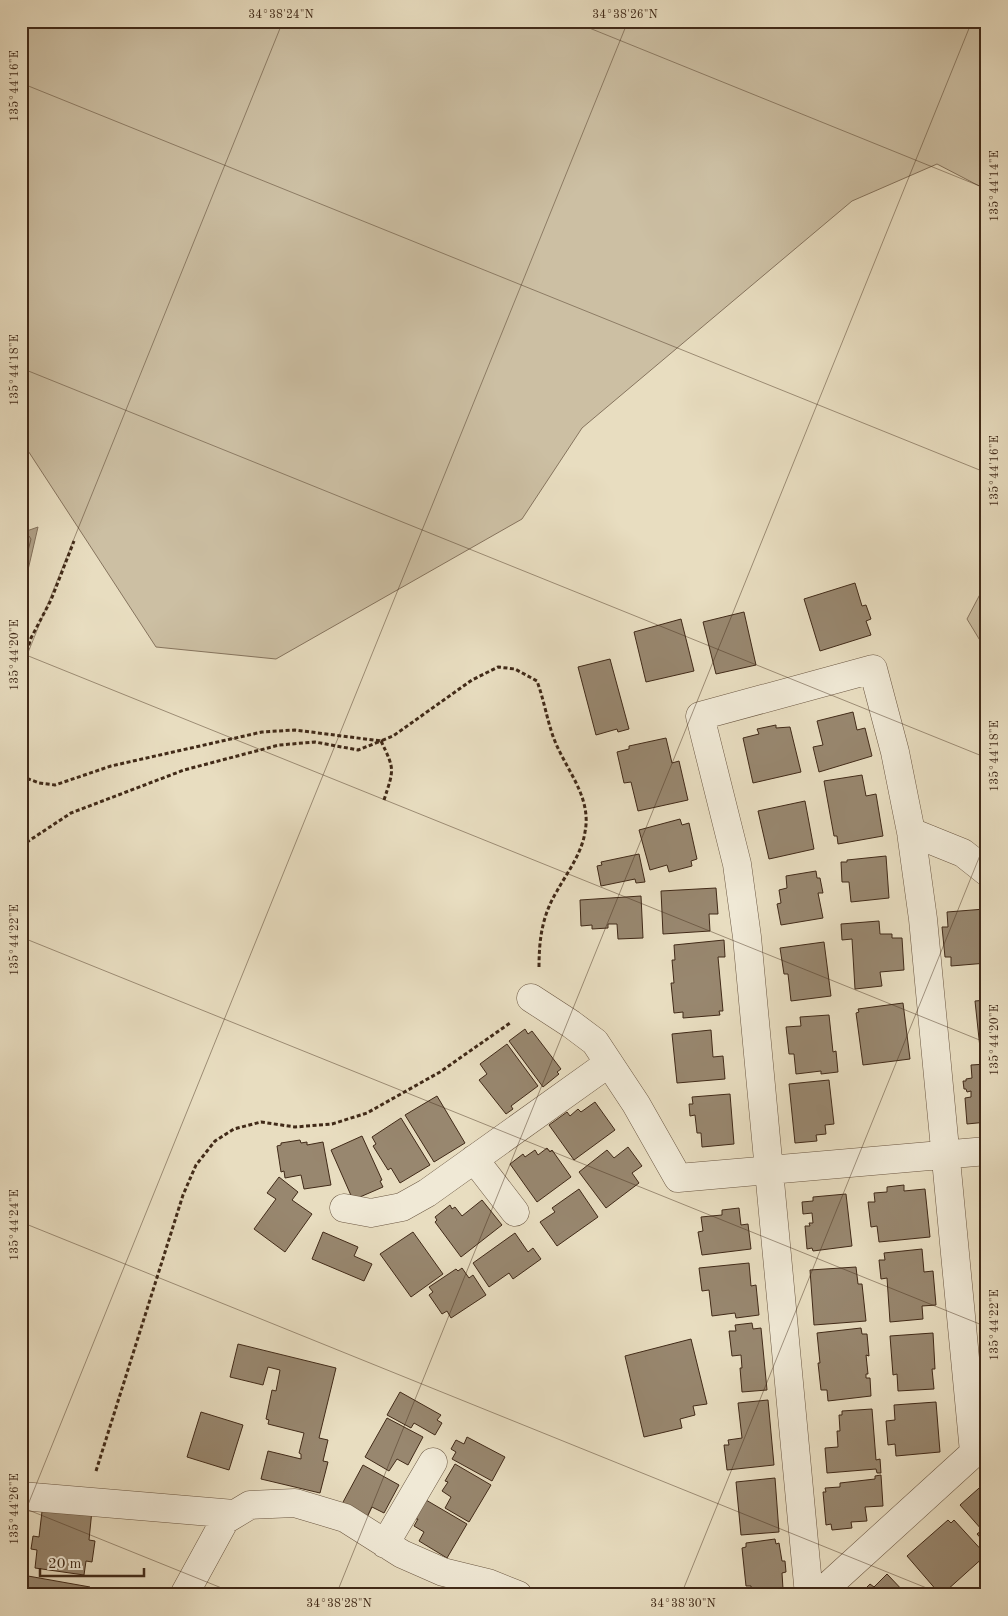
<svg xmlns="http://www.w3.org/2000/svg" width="1008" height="1616" font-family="'Old Standard TT',serif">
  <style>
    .green { fill: #ccbfa3; stroke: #86745e }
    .water { fill: #afa087; stroke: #83715b }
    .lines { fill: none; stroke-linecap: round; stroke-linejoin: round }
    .shore { stroke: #786550; stroke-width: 1 }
    .building { fill: #98876f; stroke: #412a18 }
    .minor-casing { stroke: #6b5742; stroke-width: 29 }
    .path { stroke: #412a18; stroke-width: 3; stroke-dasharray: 4 2.5; stroke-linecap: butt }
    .minor { stroke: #f0e9d6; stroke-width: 28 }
    .ticks { fill: none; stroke: #412a18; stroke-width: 1; stroke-opacity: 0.45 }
    .neatline { fill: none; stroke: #412a18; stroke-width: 2 }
    .ticks-label { font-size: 12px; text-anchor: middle; fill: #412a18 }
  </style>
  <rect width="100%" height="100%" fill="#e8ddc0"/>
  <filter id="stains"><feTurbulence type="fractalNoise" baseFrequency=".004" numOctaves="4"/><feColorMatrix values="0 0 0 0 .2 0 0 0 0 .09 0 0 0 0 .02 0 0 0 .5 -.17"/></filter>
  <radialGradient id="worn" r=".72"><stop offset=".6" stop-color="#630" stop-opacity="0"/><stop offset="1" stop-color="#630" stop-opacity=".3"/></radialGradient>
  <path class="green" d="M21 21H987V190L937 164 852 201 582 428 522 519 276 659 156 647 21 440Z
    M987 581V652L967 619Z"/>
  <path class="water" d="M38 527 21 600V533Z"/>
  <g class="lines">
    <path class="shore" d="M21 537 29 536 31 539 21 579"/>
  </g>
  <path class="building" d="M855 583 862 606 866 605 871 619 866 621 871 635 820 651 804 599Z
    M744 612 756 665 716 674 703 622Z
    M681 619 694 671 646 682 634 632Z
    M610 659 629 729 618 732 617 729 596 735 578 667Z
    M853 712 857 730 865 728 872 756 819 772 813 747 823 745 817 721Z
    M776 725V728L790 727 801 772 753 783 743 738 759 734 757 729Z
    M666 738 672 763 679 761 688 800 638 811 631 782 624 783 617 752 629 749V746Z
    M862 775 866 796 876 794 883 836 838 844 837 836H834L824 781Z
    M805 801 814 849 769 859 758 811Z
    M680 819 682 825 689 823 697 859 691 861 692 866 669 872 667 865 650 870 639 830Z
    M639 854 645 882 636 883 635 879 601 886 597 866 602 865 601 862Z
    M886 856 889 898 851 902 849 882H842L841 862H847V860Z
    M816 871 817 878H820L823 893H818L823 918 781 925 777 904 781 903 779 890 787 888 786 876Z
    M716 888 718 914H709L710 931 663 934 661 891Z
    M641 896 643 938 618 939 617 924H608V928L592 929V925L581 926 580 900Z
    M985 909 987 963 951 966V957H945L942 927H948L947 912Z
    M879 921 880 934H892V938H902L904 970 880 972 882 986 855 989 852 939 842 940 841 924Z
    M724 940 725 957H718L723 1011H719L720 1015 683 1018V1012L674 1013 671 983H674L672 960H675L674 945Z
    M824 942 831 996 791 1001 788 974H784L780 948Z
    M987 1000V1047L980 1048 975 1001Z
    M903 1003 910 1059 863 1065 856 1013 859 1012 858 1009Z
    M829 1015 833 1052 836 1051 838 1072 821 1074V1071L796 1074 794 1054H789L786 1027 801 1026 800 1017Z
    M525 1029 528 1034 532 1031 561 1069 557 1072 559 1074 543 1087 509 1041Z
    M711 1030 713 1057 723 1056 725 1079 677 1083 672 1034Z
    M507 1044 538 1086 511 1106 513 1109 506 1114 479 1080 487 1074 480 1064Z
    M987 1064V1122L967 1124 965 1098 971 1097V1091L967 1092 966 1089H964L963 1081H966V1079L972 1078 971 1065Z
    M829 1080 834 1124 825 1125 826 1134 816 1135 817 1141 795 1143 789 1084Z
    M730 1094 734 1144 702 1147 701 1133H697L695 1115 690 1116 689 1104H693L692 1097Z
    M437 1096 465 1143 434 1162 405 1115Z
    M595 1102 615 1130 574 1160 549 1125 567 1112 570 1116 578 1109 581 1112Z
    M401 1118 430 1165 400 1183 391 1168 388 1170 373 1146 376 1144 372 1137Z
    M362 1136 382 1180 380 1181 383 1187 353 1200 331 1150Z
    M300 1140 301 1143 307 1142V1145L323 1142 331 1185 304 1189 301 1175 285 1178 284 1171 281 1172 277 1146 281 1145V1143Z
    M628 1147 642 1166 632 1173 639 1183 606 1208 579 1172 607 1150 614 1158Z
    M547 1148 550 1152 552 1150 571 1177 537 1202 510 1164 523 1154 525 1157 535 1150 538 1155Z
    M279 1177 298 1192 292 1200 312 1214 285 1252 254 1229 276 1199 267 1193Z
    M987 1179V1199H982L980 1180Z
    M904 1185V1191L925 1189 930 1237 879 1242 877 1226 871 1227 868 1202H875L874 1193 887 1192V1187Z
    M579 1189 598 1217 557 1246 540 1222 555 1212 552 1208Z
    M846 1194 852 1246 813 1251 812 1248 807 1249 805 1226H810L809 1223H813L812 1213 803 1214 802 1202 813 1201V1197Z
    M482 1200 502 1225 461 1257 435 1222 437 1220 435 1217 450 1205 452 1209 455 1207 462 1216Z
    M739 1208 741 1225 748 1224 751 1249 702 1255 698 1232 703 1231 701 1217 722 1215V1210Z
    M323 1232 358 1247 354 1256 372 1264 364 1281 312 1259Z
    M413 1232 443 1274 411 1297 380 1254Z
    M515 1233 528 1252 533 1248 541 1259 513 1279 509 1273 489 1287 473 1263Z
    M922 1249 924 1272 933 1271 936 1305 922 1306 923 1319 890 1322 887 1278 881 1279 879 1260H885L884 1253Z
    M749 1263 751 1286 756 1285 759 1315 736 1318 735 1313 712 1316 709 1290 702 1291 699 1268Z
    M856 1267 858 1284H862L866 1321 814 1325 810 1270Z
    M462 1268 469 1278 473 1275 486 1295 451 1318 447 1311 442 1314 429 1295 433 1292 429 1287 456 1269 458 1271Z
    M982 1317H987V1346H985Z
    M752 1323 753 1329 761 1328 767 1390 742 1392 740 1368H742L741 1355 732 1356 729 1331H736L735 1325Z
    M861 1328 862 1334H867L869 1356 866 1355 868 1374H866V1378H870L871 1396 828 1401 827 1390H821L818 1363H820L817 1333Z
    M933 1333 935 1369H932L934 1389 898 1391 897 1374 893 1375 890 1336Z
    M691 1339 707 1404 693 1406 695 1415 680 1419 682 1428 644 1437 625 1356Z
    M238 1344 336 1368 319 1438 328 1440 323 1461 328 1462 320 1493 261 1479 268 1451 301 1459V1454L299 1453 304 1433 268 1424 269 1420 266 1419 272 1390 276 1391 280 1370 268 1367 263 1385 230 1377Z
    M400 1392 441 1415 437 1420 442 1423 435 1435 414 1423 411 1428 387 1415Z
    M768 1400 774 1465 727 1470 724 1445H729L728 1440 742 1438 738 1403Z
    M936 1402 940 1452 896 1456 895 1444 888 1445 886 1421 895 1420 894 1405Z
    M872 1409 876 1460 880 1459 881 1473H877L876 1469 827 1473 825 1448 838 1447 837 1431H840L839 1415H842V1411Z
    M201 1412 243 1425 229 1470 187 1457Z
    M387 1418 423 1437 408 1465 397 1459 389 1471 365 1457Z
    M467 1437 505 1457 492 1481 452 1459 456 1452 451 1449 456 1440 464 1444Z
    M455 1464 491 1485 469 1522 445 1508 451 1497 442 1491 448 1482 445 1481Z
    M363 1465 399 1485 384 1513 372 1507 367 1517 342 1504Z
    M881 1475 883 1506 865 1507 867 1521 851 1522 852 1528 832 1530 831 1524 826 1525 823 1492H826L825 1488 840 1487V1483L875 1479V1476Z
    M775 1478 779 1532 741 1535 736 1482Z
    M987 1481V1545L977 1534 982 1530 960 1505Z
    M426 1500 467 1524 447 1558 419 1541 424 1532 414 1526 418 1519H415Z
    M43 1503 92 1510 89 1540 95 1541 92 1562 86 1561 84 1575 35 1568 37 1550 31 1549 33 1536 39 1537Z
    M948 1520 951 1523 954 1520 986 1555 946 1591 943 1588 938 1592 907 1556Z
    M775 1539 776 1544 779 1543 782 1561H785L786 1572 782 1573 783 1589H777L778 1595H752L751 1586H746L742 1548 746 1547V1543Z
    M887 1574 907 1595H859L870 1584 874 1587Z
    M28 1576 90 1587 89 1595H21V1584L27 1585Z"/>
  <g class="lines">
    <defs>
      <path id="minor" d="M911 832 963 853 987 872
        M531 998 571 1024 595 1042 636 1104 678 1178 987 1151
        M474 1159 515 1212
        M344 1208 371 1213 402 1207 427 1193 609 1063
        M21 1496 234 1514
        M385 1544 433 1462
        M184 1595 225 1520 250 1505 295 1503 345 1518 402 1554 443 1572 488 1583 518 1595
        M809 1595 747 937 737 864 700 716 873 669 895 752 911 832 923 919 974 1452
        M818 1595 987 1441"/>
    </defs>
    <use href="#minor" class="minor-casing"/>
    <path class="path" d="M21 670 31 638 51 600 74 541
      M21 776 39 783 55 785 111 766 262 732 295 730 381 741 393 736 472 680 498 667 515 669 537 681C544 700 547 720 554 739 566 770 592 797 585 832 582 853 567 873 557 891 542 916 539 939 539 968
      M21 846 71 813 184 770 279 745 315 742 358 750 381 741C395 770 394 769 384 800
      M96 1471 183 1195 196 1165 215 1141 234 1129 261 1122 295 1127 332 1124 367 1113 440 1072 510 1023"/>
    <use href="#minor" class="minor"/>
  </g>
  <path class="ticks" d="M572 21 987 189M21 83 987 473M21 368 987 758M21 653 987 1043M21 670 283 21M21 937 987 1327M21 1222 944 1595M21 1507 239 1595M21 1522 628 21M336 1595 972 21M681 1595 987 838"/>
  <rect width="1008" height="1616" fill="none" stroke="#e8ddc0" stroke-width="55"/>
  <path d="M40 1568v8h104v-8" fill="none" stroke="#412a18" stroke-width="2.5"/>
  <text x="48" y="1568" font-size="15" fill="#412a18" stroke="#f0e9d6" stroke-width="4" paint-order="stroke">20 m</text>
  <rect x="28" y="28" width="952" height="1560" class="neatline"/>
  <g class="ticks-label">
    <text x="281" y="18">34°38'24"N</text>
    <text x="625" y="18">34°38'26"N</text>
    <text transform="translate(14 86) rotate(-90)" y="4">135°44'16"E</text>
    <text transform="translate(994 186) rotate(-90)" y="4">135°44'14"E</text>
    <text transform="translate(14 370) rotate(-90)" y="4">135°44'18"E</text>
    <text transform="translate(994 471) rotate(-90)" y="4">135°44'16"E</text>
    <text transform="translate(14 655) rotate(-90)" y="4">135°44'20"E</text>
    <text transform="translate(994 756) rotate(-90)" y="4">135°44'18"E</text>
    <text transform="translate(14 940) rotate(-90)" y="4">135°44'22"E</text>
    <text transform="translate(994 1040) rotate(-90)" y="4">135°44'20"E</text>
    <text transform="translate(14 1225) rotate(-90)" y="4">135°44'24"E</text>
    <text transform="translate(994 1325) rotate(-90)" y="4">135°44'22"E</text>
    <text transform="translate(14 1509) rotate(-90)" y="4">135°44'26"E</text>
    <text x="339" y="1607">34°38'28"N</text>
    <text x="683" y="1607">34°38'30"N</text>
  </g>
  <rect width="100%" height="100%" filter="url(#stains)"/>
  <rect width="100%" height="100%" fill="url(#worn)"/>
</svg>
